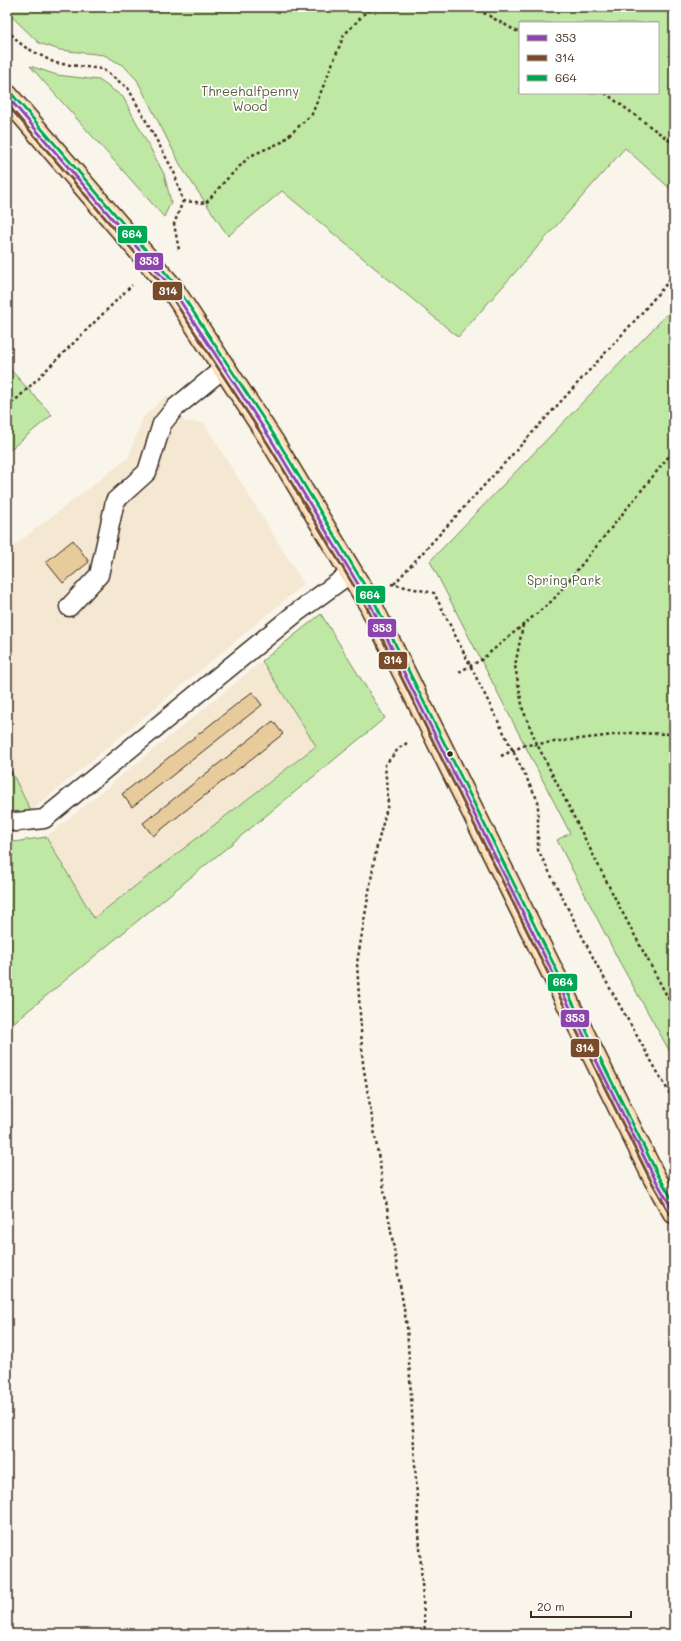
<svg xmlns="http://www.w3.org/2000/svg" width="681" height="1641" font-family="Mali,sans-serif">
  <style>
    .built { fill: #f4e8d3 }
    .green { fill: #bee8a4; stroke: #7c8961; fill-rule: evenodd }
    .building { fill: #e7cb9b; stroke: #3b2a1e }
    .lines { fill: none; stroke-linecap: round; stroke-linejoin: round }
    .lane-casing { stroke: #3b2a1e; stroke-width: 21 }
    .primary-casing { stroke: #3b2a1e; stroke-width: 25 }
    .path { stroke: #3b2a1e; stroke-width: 2.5; stroke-dasharray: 3 3; stroke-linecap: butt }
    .lane { stroke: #fff; stroke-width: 18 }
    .primary { stroke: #fddcac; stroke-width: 22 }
    .bus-1-casing { stroke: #fff; stroke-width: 6 }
    .bus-2-casing { stroke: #fff; stroke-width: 6 }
    .bus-3-casing { stroke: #fff; stroke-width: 6 }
    .bus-1 { stroke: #8e44ad; stroke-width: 3 }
    .bus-2 { stroke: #7a4b2a; stroke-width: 3 }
    .bus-3 { stroke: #00a651; stroke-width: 3 }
    .bus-dot { fill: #3b2a1e; stroke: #fff; stroke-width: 1.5 }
    .labels { text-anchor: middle; stroke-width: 3.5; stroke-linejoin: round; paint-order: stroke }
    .park-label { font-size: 13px; fill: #5c5a40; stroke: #fff }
    .line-badge { stroke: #fff; stroke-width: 1.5 }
    .badge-label { font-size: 11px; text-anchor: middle; font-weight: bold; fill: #fff }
  </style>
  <rect width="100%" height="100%" fill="#faf5eb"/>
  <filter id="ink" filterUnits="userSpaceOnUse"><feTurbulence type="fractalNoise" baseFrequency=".025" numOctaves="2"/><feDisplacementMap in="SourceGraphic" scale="8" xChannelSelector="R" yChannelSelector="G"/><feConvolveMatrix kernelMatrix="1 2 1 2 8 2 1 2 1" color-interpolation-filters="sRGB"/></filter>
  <g filter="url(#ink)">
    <path class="built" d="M167 395 185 422 204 423 304 584 31 811 7 763V551L128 458 143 417Z
      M262 661 316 746 93 918 46 837Z"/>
    <path class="green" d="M7 7H674V192L625 148 458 337 282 191 228 236 182 168 137 80 124 66 104 55 60 50 39 43 7 12ZM520 23H658V93H520Z
      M30 66 57 75 99 80 123 97 164 174 171 202 164 217Z
      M674 307V1059L619 961 557 840 570 833 430 561Z
      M7 366 52 415 7 452Z
      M321 614 385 718 7 1028V843L46 837 94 918 316 746 262 661Z
      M7 763 31 811 7 828Z"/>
    <path class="building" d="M73 540 89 562 63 583 46 562Z
      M252 692 262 705 132 807 122 794Z
      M273 721 283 734 153 836 143 823Z
      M7 763 12 774 7 777Z"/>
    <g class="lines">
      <defs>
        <path id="lane" d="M69 607 99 575 115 501 147 472 162 424 175 408 224 368
          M7 821 16 822 44 819 296 613 351 573"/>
        <path id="primary" d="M7 96 171 287 272 441 370 604 654 1177 674 1212"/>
      </defs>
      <use href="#lane" class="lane-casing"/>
      <use href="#primary" class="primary-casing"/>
      <path class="path" d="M473 7 520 33
        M7 30 23 46 55 63 102 69 128 88 174 172 183 201 174 224 179 250
        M605 93 674 144
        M183 201 206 203 225 181 250 156 282 142 312 114 344 35 371 7
        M7 407 19 397 132 285
        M391 584 434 593 538 801V850L599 969 674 1101
        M394 584 639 316 674 275
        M523 625 515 666 523 710 537 744 619 906 674 1009
        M459 672 481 660 553 600 674 450
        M407 743 399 748 385 765 388 804 376 850 357 963 363 1064 407 1327 425 1634
        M501 756 525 745 537 744 630 733 674 734"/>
      <use href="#lane" class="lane"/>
      <use href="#primary" class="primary"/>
      <defs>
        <path id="bus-1" d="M7 96 171 287 272 441 370 604 654 1177 674 1212"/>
        <path id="bus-2" d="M7 104 167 290 268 444 366 606 650 1179 670 1214"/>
        <path id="bus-3" d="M11 93 175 284 276 438 374 601 658 1175 674 1202"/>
      </defs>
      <use href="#bus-1" class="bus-1-casing"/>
      <use href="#bus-2" class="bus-2-casing"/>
      <use href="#bus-3" class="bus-3-casing"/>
      <use href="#bus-1" class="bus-1"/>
      <use href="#bus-2" class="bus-2"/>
      <use href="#bus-3" class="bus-3"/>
    </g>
  </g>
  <circle class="bus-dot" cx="450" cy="754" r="3.5"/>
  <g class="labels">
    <g class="park-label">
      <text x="250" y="96">Threehalfpenny<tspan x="250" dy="15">Wood</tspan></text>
      <text x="564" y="585">Spring Park</text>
    </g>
  </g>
  <g class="line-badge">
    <rect x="117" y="225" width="31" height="19" rx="4" fill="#00a651"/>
    <rect x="134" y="252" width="30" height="19" rx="4" fill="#8e44ad"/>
    <rect x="152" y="281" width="31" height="20" rx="4" fill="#7a4b2a"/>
    <rect x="355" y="585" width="31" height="19" rx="4" fill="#00a651"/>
    <rect x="367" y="618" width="30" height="20" rx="4" fill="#8e44ad"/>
    <rect x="378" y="651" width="30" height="19" rx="4" fill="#7a4b2a"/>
    <rect x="547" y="973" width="31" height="19" rx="4" fill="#00a651"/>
    <rect x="560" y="1009" width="30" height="19" rx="4" fill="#8e44ad"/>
    <rect x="570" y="1038" width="30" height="20" rx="4" fill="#7a4b2a"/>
  </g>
  <g class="badge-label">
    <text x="132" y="238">664</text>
    <text x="149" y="265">353</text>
    <text x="168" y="295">314</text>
    <text x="370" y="599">664</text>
    <text x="382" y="632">353</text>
    <text x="393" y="664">314</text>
    <text x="563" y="986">664</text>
    <text x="575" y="1022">353</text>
    <text x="585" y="1052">314</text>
  </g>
  <rect width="681" height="1641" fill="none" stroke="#fff" stroke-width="24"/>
  <rect x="12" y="12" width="657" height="1617" fill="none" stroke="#3b2a1e" stroke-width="1.5" filter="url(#ink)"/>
  <rect x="519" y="22" width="140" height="72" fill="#ffffff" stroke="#b1aaa5"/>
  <rect x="527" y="35" width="20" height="6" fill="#8e44ad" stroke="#b1aaa5"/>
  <text x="555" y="42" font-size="12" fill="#3b2a1e">353</text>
  <rect x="527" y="55" width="20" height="6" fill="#7a4b2a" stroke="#b1aaa5"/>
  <text x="555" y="62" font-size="12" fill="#3b2a1e">314</text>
  <rect x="527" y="75" width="20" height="6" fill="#00a651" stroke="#b1aaa5"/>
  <text x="555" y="82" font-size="12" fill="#3b2a1e">664</text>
  <path d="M531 1611v6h100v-6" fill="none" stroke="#3b2a1e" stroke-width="2"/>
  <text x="537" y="1611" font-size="12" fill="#3b2a1e" stroke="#ffffff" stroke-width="3" paint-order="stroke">20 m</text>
</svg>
